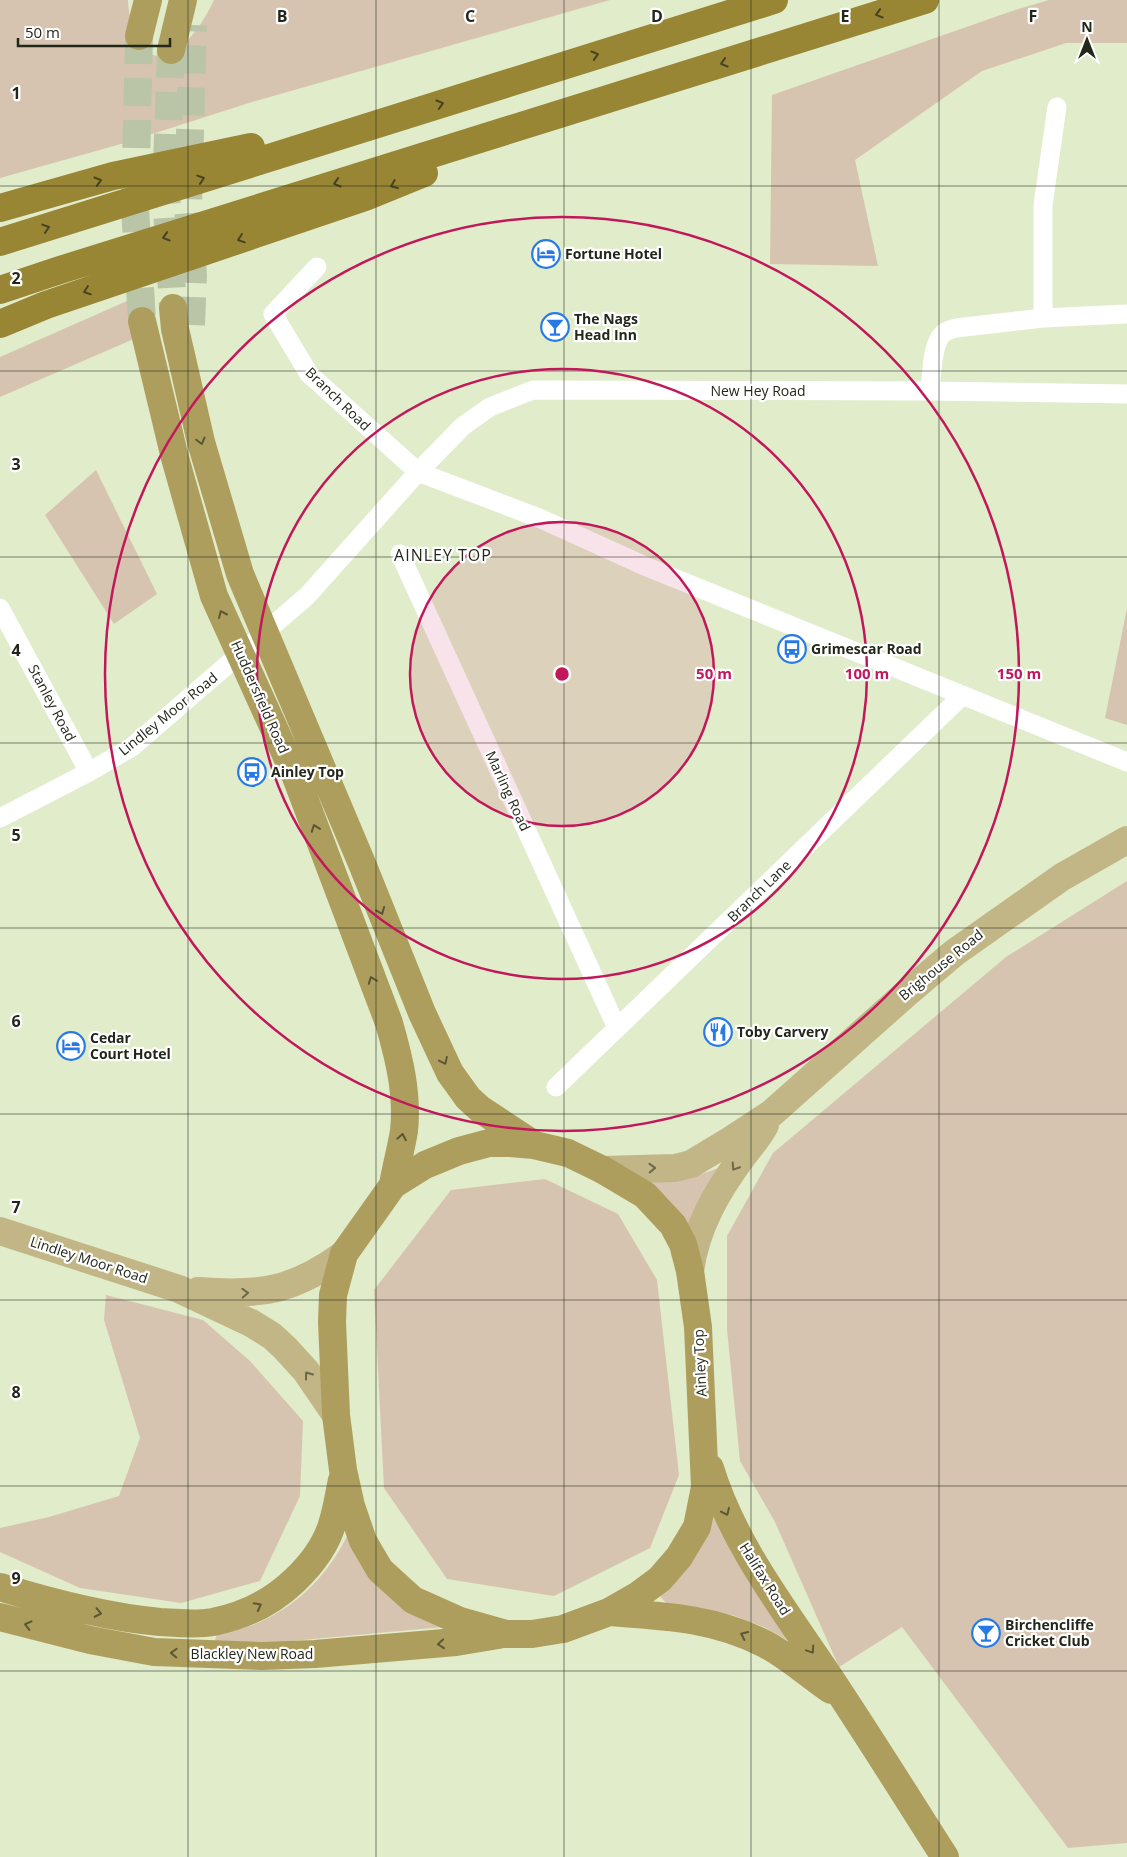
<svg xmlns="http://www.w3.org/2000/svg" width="1127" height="1857" font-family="'Open Sans',sans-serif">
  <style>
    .green { fill: #d7c4b0 }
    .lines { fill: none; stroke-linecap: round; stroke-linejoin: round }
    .trunk-tunnel { stroke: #bac5a7; stroke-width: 28; stroke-dasharray: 28 14; stroke-linecap: butt }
    .minor { stroke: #fff; stroke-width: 19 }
    .primary { stroke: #c2b686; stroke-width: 28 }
    .trunk { stroke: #ae9e5e; stroke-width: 28 }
    .motorway { stroke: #998635; stroke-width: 28 }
    .oneway { stroke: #464422 }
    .oneway2 { stroke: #5b5735 }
    .oneway3 { stroke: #6b674b }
    .grid { fill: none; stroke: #23271a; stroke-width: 1; stroke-opacity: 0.55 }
    .ring { fill: none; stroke: #c2185b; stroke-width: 2.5 }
    .labels { text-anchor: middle; stroke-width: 4.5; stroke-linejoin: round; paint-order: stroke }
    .poi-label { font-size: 14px; font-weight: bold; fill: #23271a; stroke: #fff; text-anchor: start }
    .street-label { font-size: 14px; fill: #23271a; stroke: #fff }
    .quarter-label { font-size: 16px; letter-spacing: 1px; fill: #23271a; stroke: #fff }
    .grid-label { font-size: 16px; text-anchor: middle; font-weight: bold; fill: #23271a; stroke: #fff; stroke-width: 4.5; stroke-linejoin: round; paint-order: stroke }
    .centre { fill: #c2185b; stroke: #fff; stroke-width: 2.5 }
    .ring-label { font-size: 15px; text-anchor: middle; font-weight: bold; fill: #c2185b; stroke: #fff; stroke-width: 4.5; stroke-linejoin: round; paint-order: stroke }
  </style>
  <rect width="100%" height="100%" fill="#e0ecca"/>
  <path class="green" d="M0 0H128C128 11 132 28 137 38 162 86 202 27 214 0H610L252 102 121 144 0 178Z
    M1049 0H1127V43H1066L982 71 855 160 878 266 770 264 772 95 1015 10Z
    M127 301 136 338 0 397V357Z
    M96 470 157 594 114 624 45 515Z
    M1127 608V725L1105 718Z
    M1127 881V1843L1068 1848 902 1627 839 1667 775 1522 740 1461 727 1329V1236L773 1153 1006 957Z
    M718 1168 686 1237 645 1183C671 1181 694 1178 718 1168Z
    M545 1179 618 1214 657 1280 679 1475 650 1548 554 1596 447 1579 384 1488 374 1290 451 1190Z
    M106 1295 203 1320 250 1361 303 1421 300 1496 260 1581 181 1603 80 1588 0 1552V1528L49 1517 119 1496 140 1438 104 1320Z
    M711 1511 796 1645 766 1628 732 1615 668 1605 658 1594Z
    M349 1532 443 1627 281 1642 214 1644 217 1634C232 1630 248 1628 262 1621 301 1603 331 1571 349 1532Z"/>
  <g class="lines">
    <path class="trunk-tunnel" d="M139 36 135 208 142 321
      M171 50 166 193 173 308
      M191 325 193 276 188 205 193 25"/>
    <path class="minor" d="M317 267 273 314 309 374 418 472 539 518 647 567 1127 762
      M1043 318V205L1057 107
      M930 391C932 376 931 341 945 332 948 330 953 329 956 328L1043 318 1127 314
      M400 554 617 1028
      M0 608 89 772
      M0 818 89 772 132 747 307 596 418 472 463 426 490 407 533 390 930 391 1127 394
      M556 1087 963 695"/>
    <path class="primary" d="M603 1170 675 1168 691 1164 731 1140 772 1113 908 992 954 953 1062 877 1127 840
      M0 1231 179 1289 251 1323 272 1336 285 1348 306 1371 336 1415
      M690 1271C696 1227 717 1191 743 1156 751 1145 758 1138 765 1125
      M198 1291C261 1296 293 1291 344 1254"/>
    <path class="trunk" d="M139 36 148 0
      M171 50 183 0
      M173 308 175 329 201 442 240 574 363 866 422 1013 450 1073 468 1098 480 1109 533 1144
      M142 321 175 458 214 596 296 777 389 1023C399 1058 408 1094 404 1131 401 1149 396 1167 393 1185
      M489 1143H510L534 1145 568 1153 603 1170 645 1195 673 1225 683 1244 690 1271 698 1327 705 1487 697 1527 679 1557 660 1579 637 1596 609 1612 563 1629 532 1634H506L460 1621 413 1600 380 1570 363 1541 351 1506 343 1470 336 1415 332 1322 333 1295 344 1254 393 1185 425 1165 459 1151Z
      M710 1468C733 1544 784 1609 828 1675 868 1735 906 1796 945 1857
      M0 1587C52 1603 105 1617 160 1622 178 1623 195 1625 213 1622 243 1616 272 1602 294 1581 311 1565 327 1544 333 1521 337 1508 339 1494 342 1480
      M609 1612C665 1616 714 1618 765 1644 788 1656 809 1675 831 1690
      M0 1617 90 1640 154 1652 262 1656 315 1654 456 1642 498 1635"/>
    <path class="motorway" d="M0 208 113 176 251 147
      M0 242 774 0
      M0 290 60 270 925 0
      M0 324 46 305 365 197 424 173"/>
  </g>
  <defs><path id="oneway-chevron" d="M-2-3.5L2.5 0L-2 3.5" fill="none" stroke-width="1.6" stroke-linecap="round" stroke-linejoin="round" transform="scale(1.25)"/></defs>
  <g class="oneway">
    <use href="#oneway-chevron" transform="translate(879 14) rotate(163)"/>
    <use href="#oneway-chevron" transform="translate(595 55) rotate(-17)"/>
    <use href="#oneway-chevron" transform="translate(724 63) rotate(163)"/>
    <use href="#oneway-chevron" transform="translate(440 104) rotate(-17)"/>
    <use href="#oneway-chevron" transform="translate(201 179) rotate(-18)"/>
    <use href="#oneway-chevron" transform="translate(98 181) rotate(-16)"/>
    <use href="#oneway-chevron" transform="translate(337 183) rotate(163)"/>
    <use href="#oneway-chevron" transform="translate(394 185) rotate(158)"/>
    <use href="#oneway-chevron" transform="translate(46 228) rotate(-18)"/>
    <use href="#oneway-chevron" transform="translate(166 237) rotate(163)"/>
    <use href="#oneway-chevron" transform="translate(241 239) rotate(161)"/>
    <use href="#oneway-chevron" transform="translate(87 291) rotate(161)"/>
  </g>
  <g class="oneway2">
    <use href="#oneway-chevron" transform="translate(201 441) rotate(75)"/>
    <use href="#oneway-chevron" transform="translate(222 614) rotate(-114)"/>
    <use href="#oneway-chevron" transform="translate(315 828) rotate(-110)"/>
    <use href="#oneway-chevron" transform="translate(381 911) rotate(68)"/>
    <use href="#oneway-chevron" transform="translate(372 980) rotate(-111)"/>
    <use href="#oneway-chevron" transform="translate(444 1061) rotate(65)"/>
    <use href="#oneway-chevron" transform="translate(402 1137) rotate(-80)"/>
    <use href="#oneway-chevron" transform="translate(726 1512) rotate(65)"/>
    <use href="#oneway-chevron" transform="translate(258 1606) rotate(-28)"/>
    <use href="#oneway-chevron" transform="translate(98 1613) rotate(12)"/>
    <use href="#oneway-chevron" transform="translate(28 1625) rotate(-166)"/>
    <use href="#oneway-chevron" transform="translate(744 1635) rotate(-155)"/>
    <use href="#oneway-chevron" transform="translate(441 1644) rotate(175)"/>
    <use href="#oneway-chevron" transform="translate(811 1650) rotate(56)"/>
    <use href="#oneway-chevron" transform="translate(174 1653) rotate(-178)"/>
  </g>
  <g class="oneway3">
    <use href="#oneway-chevron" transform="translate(735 1167) rotate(123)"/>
    <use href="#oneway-chevron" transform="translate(652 1168) rotate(-2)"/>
    <use href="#oneway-chevron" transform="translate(245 1293) rotate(-3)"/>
    <use href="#oneway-chevron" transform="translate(308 1375) rotate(-126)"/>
  </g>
  <path class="grid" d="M188 0V1857M376 0V1857M564 0V1857M751 0V1857M939 0V1857M0 186H1127M0 371H1127M0 557H1127M0 743H1127M0 928H1127M0 1114H1127M0 1300H1127M0 1486H1127M0 1671H1127"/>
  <circle cx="562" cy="674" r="152" fill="#c2185b" fill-opacity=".12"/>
  <g class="ring">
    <circle cx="562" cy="674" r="152"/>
    <circle cx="562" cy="674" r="305"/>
    <circle cx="562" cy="674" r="457"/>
  </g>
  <defs>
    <symbol id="hotel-ring" viewBox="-11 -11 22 22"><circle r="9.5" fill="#fff" stroke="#277ae5" stroke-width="1.5"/><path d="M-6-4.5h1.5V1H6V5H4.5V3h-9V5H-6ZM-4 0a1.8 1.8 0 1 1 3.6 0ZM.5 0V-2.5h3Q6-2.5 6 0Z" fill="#277ae5"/></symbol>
    <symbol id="bar-ring" viewBox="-11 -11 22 22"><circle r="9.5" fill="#fff" stroke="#277ae5" stroke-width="1.5"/><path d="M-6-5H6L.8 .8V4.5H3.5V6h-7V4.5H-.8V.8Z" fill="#277ae5"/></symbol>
    <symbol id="bus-ring" viewBox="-11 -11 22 22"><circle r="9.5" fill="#fff" stroke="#277ae5" stroke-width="1.5"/><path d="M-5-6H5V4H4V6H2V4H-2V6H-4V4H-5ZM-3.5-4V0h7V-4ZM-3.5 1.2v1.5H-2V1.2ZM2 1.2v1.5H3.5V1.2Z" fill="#277ae5"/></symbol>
    <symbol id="restaurant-ring" viewBox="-11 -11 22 22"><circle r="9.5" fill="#fff" stroke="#277ae5" stroke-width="1.5"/><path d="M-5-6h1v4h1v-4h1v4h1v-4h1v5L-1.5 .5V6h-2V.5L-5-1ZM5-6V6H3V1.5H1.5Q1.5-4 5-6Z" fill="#277ae5"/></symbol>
  </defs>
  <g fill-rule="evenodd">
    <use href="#hotel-ring" x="530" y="238" width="32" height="32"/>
    <use href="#bar-ring" x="539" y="311" width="32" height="32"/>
    <use href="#bus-ring" x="776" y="633" width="32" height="32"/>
    <use href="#bus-ring" x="236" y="756" width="32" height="32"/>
    <use href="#restaurant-ring" x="702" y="1016" width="32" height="32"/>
    <use href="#hotel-ring" x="55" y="1030" width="32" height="32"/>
    <use href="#bar-ring" x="970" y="1617" width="32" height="32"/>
  </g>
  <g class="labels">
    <g class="poi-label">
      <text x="565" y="259">Fortune Hotel</text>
      <text x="574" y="324">The Nags<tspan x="574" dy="16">Head Inn</tspan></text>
      <text x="811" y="654">Grimescar Road</text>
      <text x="271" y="777">Ainley Top</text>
      <text x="737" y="1037">Toby Carvery</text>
      <text x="90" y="1043">Cedar<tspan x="90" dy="16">Court Hotel</tspan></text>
      <text x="1005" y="1630">Birchencliffe<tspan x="1005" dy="16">Cricket Club</tspan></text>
    </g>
    <g class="street-label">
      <text x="758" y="396">New Hey Road</text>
      <text transform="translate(338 399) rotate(44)" y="5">Branch Road</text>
      <text transform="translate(260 697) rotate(66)" y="5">Huddersfield Road</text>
      <text transform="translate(52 703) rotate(62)" y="5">Stanley Road</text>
      <text transform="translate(168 714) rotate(-39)" y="5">Lindley Moor Road</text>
      <text transform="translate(508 791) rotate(65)" y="5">Marling Road</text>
      <text transform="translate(759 891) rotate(-44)" y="5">Branch Lane</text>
      <text transform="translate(941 965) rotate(-39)" y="5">Brighouse Road</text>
      <text transform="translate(89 1260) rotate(18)" y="5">Lindley Moor Road</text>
      <text transform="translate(700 1363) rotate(-93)" y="5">Ainley Top</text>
      <text transform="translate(765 1579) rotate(58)" y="5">Halifax Road</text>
      <text x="252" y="1659">Blackley New Road</text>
    </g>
    <g class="quarter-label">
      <text x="443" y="561">AINLEY TOP</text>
    </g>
  </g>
  <g class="grid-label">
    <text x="282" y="22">B</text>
    <text x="470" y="22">C</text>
    <text x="657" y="22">D</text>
    <text x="845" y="22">E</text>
    <text x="1033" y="22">F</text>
    <text x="16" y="99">1</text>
    <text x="16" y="284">2</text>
    <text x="16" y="470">3</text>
    <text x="16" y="656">4</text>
    <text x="16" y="841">5</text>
    <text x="16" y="1027">6</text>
    <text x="16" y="1213">7</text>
    <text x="16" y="1398">8</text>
    <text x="16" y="1584">9</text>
  </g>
  <circle cx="562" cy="674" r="8" class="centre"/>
  <g class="ring-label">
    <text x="714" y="679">50 m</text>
    <text x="867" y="679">100 m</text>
    <text x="1019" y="679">150 m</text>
  </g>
  <g transform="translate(1087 40)" stroke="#ffffff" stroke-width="4" paint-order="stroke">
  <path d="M0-4L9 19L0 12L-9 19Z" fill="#23271a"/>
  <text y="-8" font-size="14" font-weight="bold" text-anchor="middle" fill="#23271a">N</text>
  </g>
  <path d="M18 38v8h152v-8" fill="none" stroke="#23271a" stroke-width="2.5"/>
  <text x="25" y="38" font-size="15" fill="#23271a" stroke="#ffffff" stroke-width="4" paint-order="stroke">50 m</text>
</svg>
